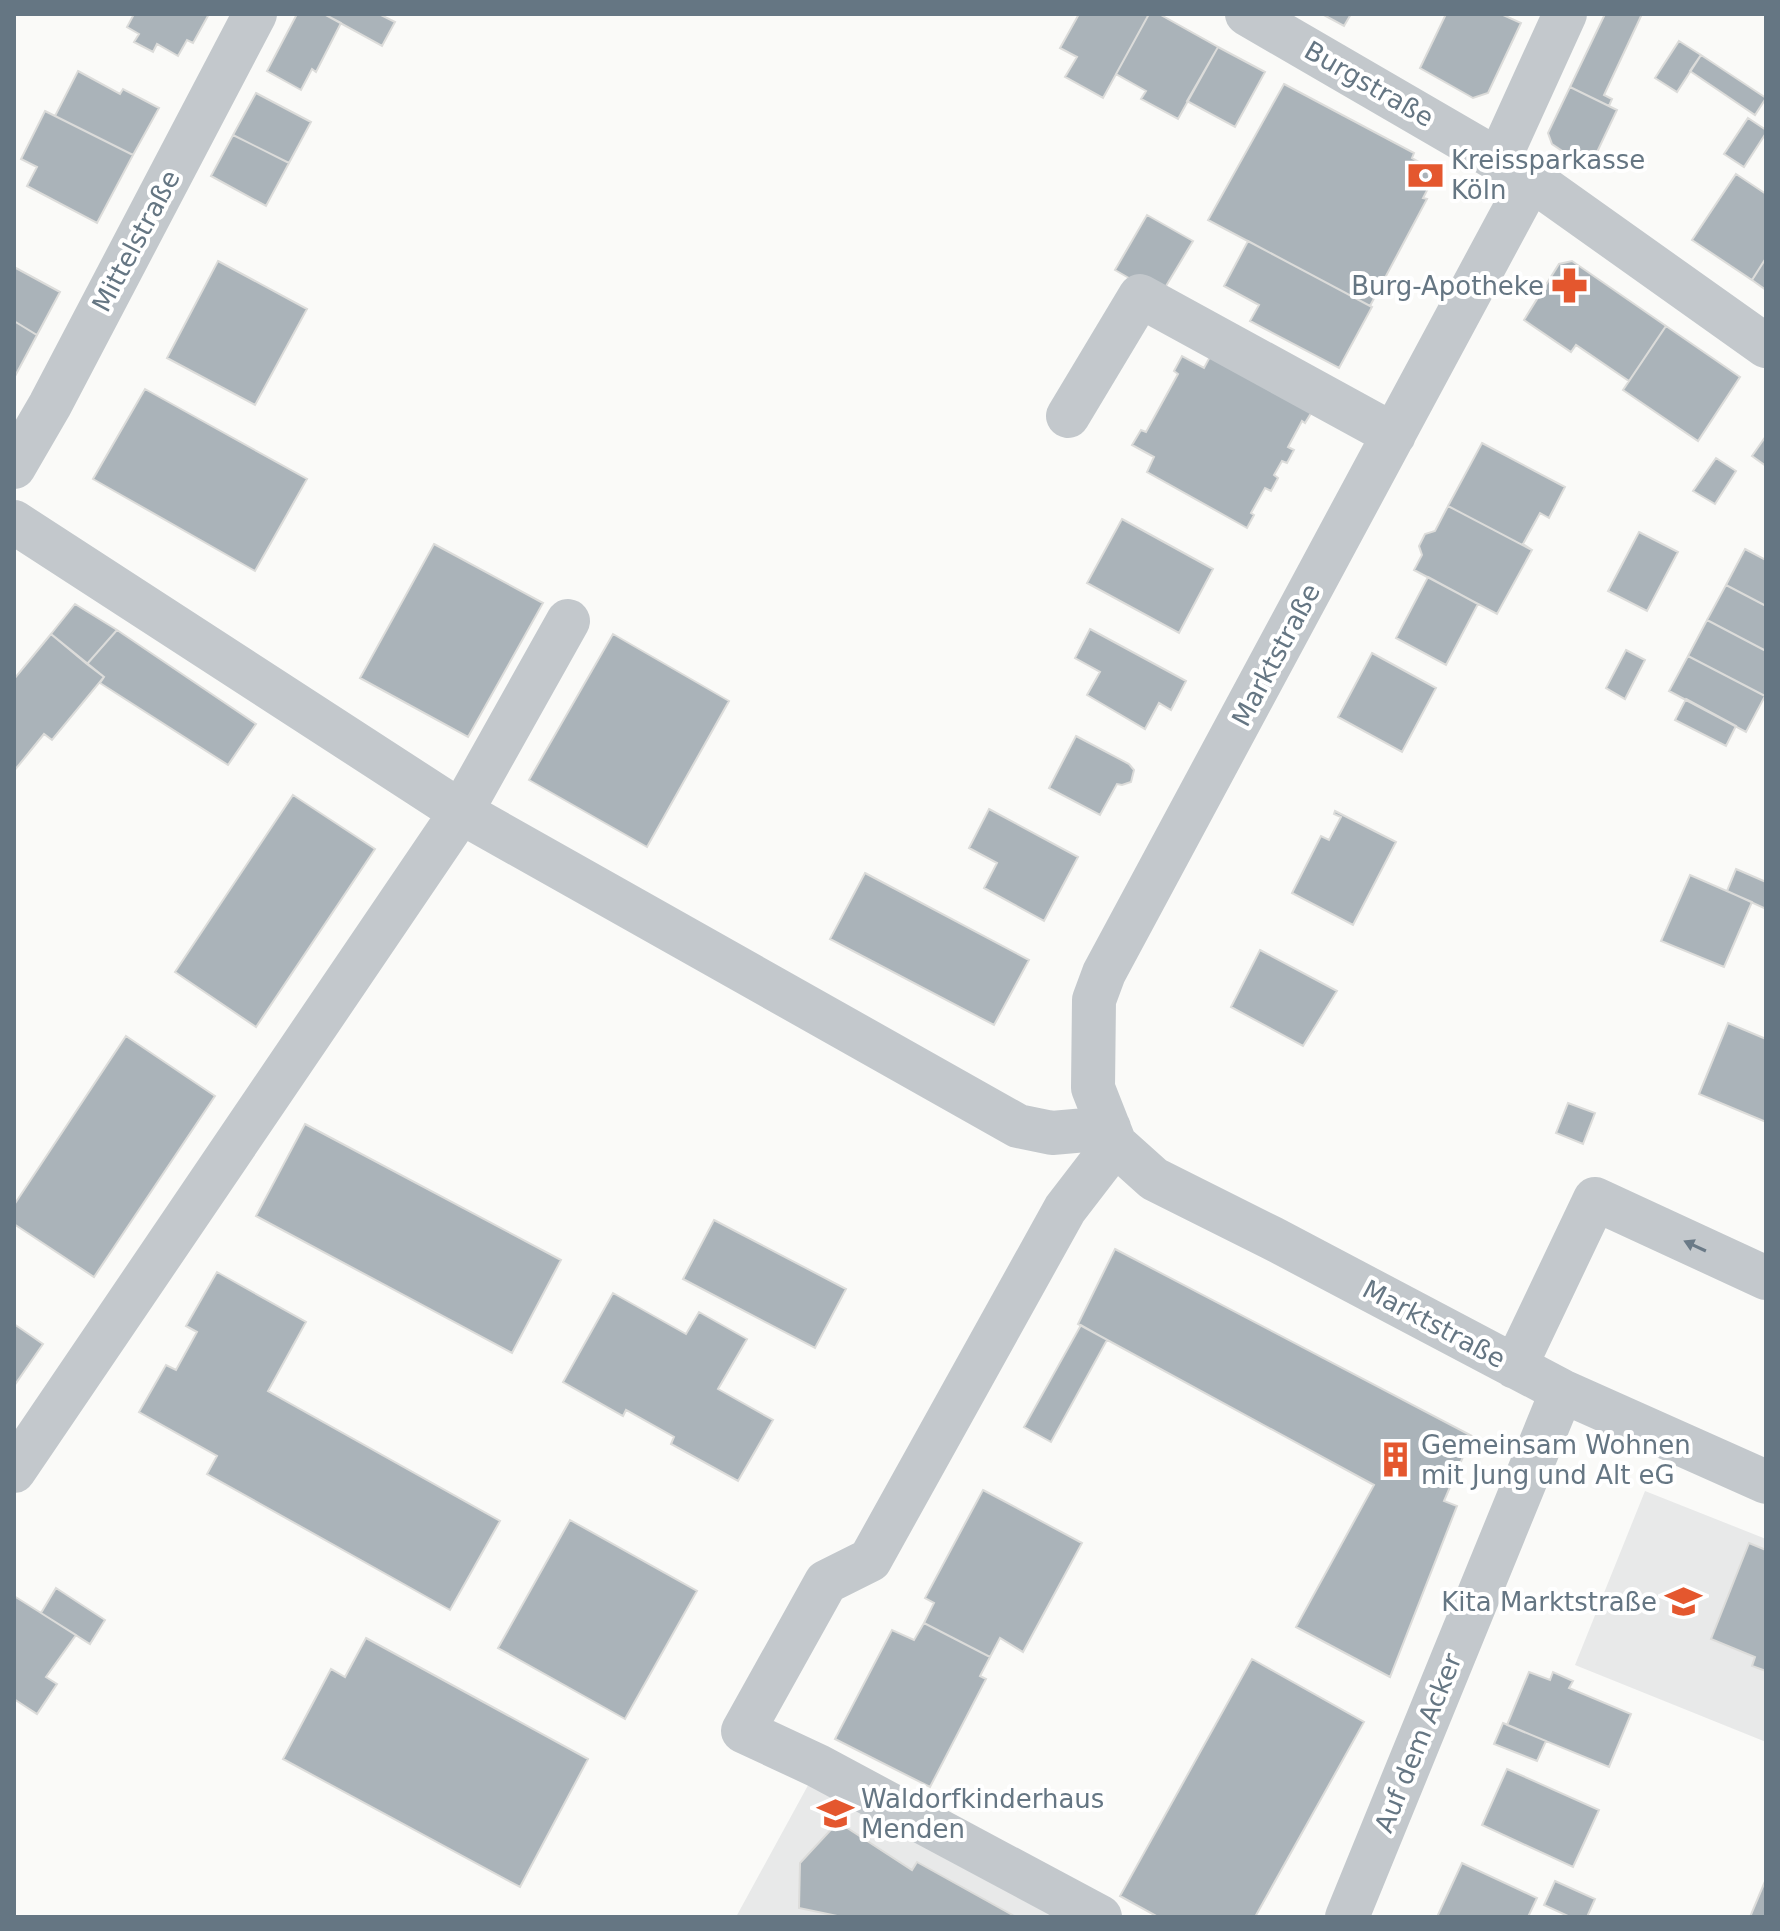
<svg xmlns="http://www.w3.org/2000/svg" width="1780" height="1931" font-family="'DejaVu Sans',sans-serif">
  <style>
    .built { fill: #e8e9e9 }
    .building { fill: #aab3b9; stroke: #dcdcda; stroke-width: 2 }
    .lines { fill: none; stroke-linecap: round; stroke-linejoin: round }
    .minor { stroke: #c3c8cc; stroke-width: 44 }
    .oneway { fill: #6a7a87 }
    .labels { text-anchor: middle; stroke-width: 8; stroke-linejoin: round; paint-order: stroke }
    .street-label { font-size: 26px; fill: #657683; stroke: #fff }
    .poi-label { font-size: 26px; fill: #657683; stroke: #fff; text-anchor: start }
  </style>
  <rect width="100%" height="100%" fill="#fafaf8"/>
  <path class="built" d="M1645 1491 1766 1539V1742L1575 1665Z
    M812 1778 1068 1917H736Z"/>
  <path class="building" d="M134 14H209L193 43 187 40 178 56 157 44 153 52 134 42 139 34 127 27Z
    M297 14H324L341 23 316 72 312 69 301 90 267 71Z
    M324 14H379L395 22 382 46Z
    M1079 14H1149L1103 98 1065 77 1077 57 1060 48Z
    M1149 14H1159L1218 47 1178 119 1141 99 1146 91 1116 74Z
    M1322 14H1351L1344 26Z
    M1446 14H1501L1521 23 1488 93 1473 98 1420 68Z
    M1605 14H1642L1604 95 1612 99 1609 106 1570 87Z
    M1679 41 1701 55 1677 92 1655 78Z
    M1218 47 1265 72 1235 127 1187 101Z
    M1701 55 1766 98 1755 115 1690 71Z
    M78 71 120 94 123 89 159 108 133 155 55 116Z
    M1284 84 1414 153 1412 158 1426 166 1431 183 1423 198 1427 199 1370 306 1208 220Z
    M1570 87 1617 110 1589 169 1552 144 1548 133Z
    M256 93 311 122 289 163 233 135Z
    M45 111 133 155 97 223 27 186 37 167 21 159Z
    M1748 118 1766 130V133L1744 167 1724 154Z
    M233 135 289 163 266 206 211 176Z
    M1736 174 1766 194V258L1752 280 1692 240Z
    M1147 215 1193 241 1160 296 1115 270Z
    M1248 241 1372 307 1339 368 1250 321 1259 305 1224 286Z
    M1766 258V290L1752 280Z
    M218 261 307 309 255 405 167 358Z
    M1572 261 1666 326 1629 381 1576 345 1571 352 1524 320 1559 264Z
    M14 267 60 292 37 335 14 321Z
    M14 321 37 335 14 378Z
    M1666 326 1740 377 1698 441 1623 390Z
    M1212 353 1313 410 1305 423 1302 421 1288 447 1294 450 1287 463 1282 461 1274 475 1278 478 1271 491 1265 488 1251 513 1254 515 1247 528 1147 472 1154 457 1132 445 1141 430 1146 432 1178 374 1174 371 1182 356 1204 368Z
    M145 389 307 479 255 571 93 479Z
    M1766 436V466L1752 456Z
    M1482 443 1565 487 1549 518 1540 513 1523 544 1532 550 1448 506Z
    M1716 458 1736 471 1715 504 1693 491Z
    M1448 506 1532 550 1497 614 1414 570 1422 555 1419 546 1425 534 1435 531Z
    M1122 519 1213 569 1179 633 1087 583Z
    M1639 532 1678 552 1647 611 1608 591Z
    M434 544 543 603 468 737 360 678Z
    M1745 549 1766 560V606L1726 585Z
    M1428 577 1478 604 1446 665 1396 638Z
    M1726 585 1766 606V651L1707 620Z
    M75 604 117 630 87 664 51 634Z
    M1707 620 1766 651 1765 696 1688 656Z
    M1090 629 1186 681 1171 710 1159 703 1145 729 1087 695 1100 672 1075 658Z
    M117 630 256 724 228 765 100 683 104 677 87 664Z
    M51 634 104 677 52 740 44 734 14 771V679Z
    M613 634 729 701 647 847 529 780Z
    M1626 650 1645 660 1625 699 1606 688Z
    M1372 653 1436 688 1402 752 1338 717Z
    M1688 656 1765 696 1746 732 1669 691Z
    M1686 699 1736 726 1726 746 1675 720Z
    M1076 736 1129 764 1134 770 1131 782 1122 785 1117 784 1100 815 1049 788Z
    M293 795 375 849 256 1027 175 972Z
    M989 809 1078 857 1044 921 984 888 997 863 969 848Z
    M1335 811 1396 842 1353 925 1292 893 1321 836 1329 840 1341 817 1334 814Z
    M1736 869 1766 882V909L1727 891Z
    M865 873 1029 960 994 1025 830 939Z
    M1690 875 1752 902 1724 967 1661 941Z
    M1260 950 1337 991 1303 1046 1231 1007Z
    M1728 1023 1766 1039V1122L1699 1094Z
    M126 1036 215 1096 94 1277 14 1224V1205Z
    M1568 1103 1595 1113 1583 1144 1556 1133Z
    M305 1124 561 1260 512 1353 256 1216Z
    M714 1220 846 1289 815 1348 683 1279Z
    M1115 1249 1472 1436 1444 1501 1457 1506 1390 1677 1296 1627 1374 1485 1078 1324Z
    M217 1272 306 1322 268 1391 500 1521 450 1610 207 1474 217 1456 139 1412 166 1365 176 1370 197 1332 186 1326Z
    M613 1293 686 1334 699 1312 747 1339 718 1389 773 1420 738 1481 671 1444 674 1437 626 1410 623 1416 563 1382Z
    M14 1324 43 1344 14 1386Z
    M1081 1325 1107 1340 1051 1442 1024 1427Z
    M983 1490 1082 1543 1023 1652 1000 1638 990 1657 924 1623 934 1603 925 1598Z
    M570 1520 697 1591 625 1719 498 1648Z
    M1749 1543 1766 1550V1671L1752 1666 1755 1657 1711 1639Z
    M56 1588 105 1620 90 1644 41 1613Z
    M14 1596 76 1635 46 1677 57 1684 37 1714 14 1699Z
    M924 1623 990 1657 980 1676 986 1679 930 1787 835 1739 892 1630 914 1640Z
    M366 1638 588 1759 520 1887 283 1759 331 1669 345 1677Z
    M1252 1659 1364 1722 1255 1917H1158L1120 1896Z
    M1529 1672 1550 1680 1553 1672 1573 1681 1569 1688 1631 1714 1609 1767 1507 1725Z
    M1503 1723 1546 1741 1537 1761 1494 1744Z
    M1507 1769 1599 1810 1573 1867 1482 1825Z
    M838 1822 912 1870 917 1862 1016 1917H842L799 1908 800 1863Z
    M1462 1863 1537 1898 1528 1917H1437Z
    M1766 1879V1917H1750Z
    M1555 1881 1595 1899 1587 1917H1570L1544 1905Z"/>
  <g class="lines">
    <path class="minor" d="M1247 14 1531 179 1766 346
      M1499 159 1565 14
      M1531 179 1104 973 1094 1000 1093 1088 1115 1144 1154 1179 1272 1238 1562 1391 1766 1482
      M1068 416 1140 296 1394 435
      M14 467 50 405 255 14
      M14 522 461 812 1018 1126 1052 1133 1109 1128
      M1515 1367 1595 1199 1766 1278
      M14 1471 461 812 568 621
      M1100 1917 818 1766 743 1731 826 1582 870 1560 1065 1209 1115 1144
      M1347 1917 1562 1391"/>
  </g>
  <defs><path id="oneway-solid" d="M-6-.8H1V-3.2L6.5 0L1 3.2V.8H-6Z" transform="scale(2)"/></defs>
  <use class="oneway" href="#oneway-solid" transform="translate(1695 1246) rotate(-155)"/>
  <defs>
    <symbol id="bank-bare" viewBox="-9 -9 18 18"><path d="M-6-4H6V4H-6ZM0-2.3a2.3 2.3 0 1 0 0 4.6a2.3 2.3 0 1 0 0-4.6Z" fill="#e4572e" stroke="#fff" stroke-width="2.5" paint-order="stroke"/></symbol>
    <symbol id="pharmacy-bare" viewBox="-9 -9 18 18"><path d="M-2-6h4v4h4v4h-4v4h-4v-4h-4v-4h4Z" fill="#e4572e" stroke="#fff" stroke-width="2.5" paint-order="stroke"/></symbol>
    <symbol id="building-bare" viewBox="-9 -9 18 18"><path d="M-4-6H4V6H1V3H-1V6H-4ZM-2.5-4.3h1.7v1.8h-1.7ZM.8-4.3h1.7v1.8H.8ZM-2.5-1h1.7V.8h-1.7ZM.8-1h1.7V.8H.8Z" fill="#e4572e" stroke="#fff" stroke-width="2.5" paint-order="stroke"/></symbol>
    <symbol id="school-bare" viewBox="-9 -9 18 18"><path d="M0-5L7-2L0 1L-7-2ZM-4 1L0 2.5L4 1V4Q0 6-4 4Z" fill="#e4572e" stroke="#fff" stroke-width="2.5" paint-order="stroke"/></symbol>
  </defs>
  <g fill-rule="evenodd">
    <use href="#bank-bare" x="1400" y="150" width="51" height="51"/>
    <use href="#pharmacy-bare" x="1544" y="260" width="51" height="51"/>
    <use href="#building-bare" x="1370" y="1434" width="51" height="51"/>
    <use href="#school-bare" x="1658" y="1576" width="51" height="51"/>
    <use href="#school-bare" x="810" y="1788" width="51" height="51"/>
  </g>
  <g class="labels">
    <g class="street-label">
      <text transform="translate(1369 84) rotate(30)" y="9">Burgstraße</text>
      <text transform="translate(136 241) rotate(-62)" y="9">Mittelstraße</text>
      <text transform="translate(1276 655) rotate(-62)" y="9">Marktstraße</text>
      <text transform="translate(1434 1324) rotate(28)" y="9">Marktstraße</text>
      <text transform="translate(1418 1743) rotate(-68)" y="9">Auf dem Acker</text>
    </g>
    <g class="poi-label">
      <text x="1451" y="169">Kreissparkasse<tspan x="1451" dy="30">Köln</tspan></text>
      <text x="1544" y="295" text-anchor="end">Burg-Apotheke</text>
      <text x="1421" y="1454">Gemeinsam Wohnen<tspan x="1421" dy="30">mit Jung und Alt eG</tspan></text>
      <text x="1657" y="1611" text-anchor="end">Kita Marktstraße</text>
      <text x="861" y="1808">Waldorfkinderhaus<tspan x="861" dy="30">Menden</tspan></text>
    </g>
  </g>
  <rect width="1780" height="1931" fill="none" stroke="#657683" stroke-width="32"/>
</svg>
